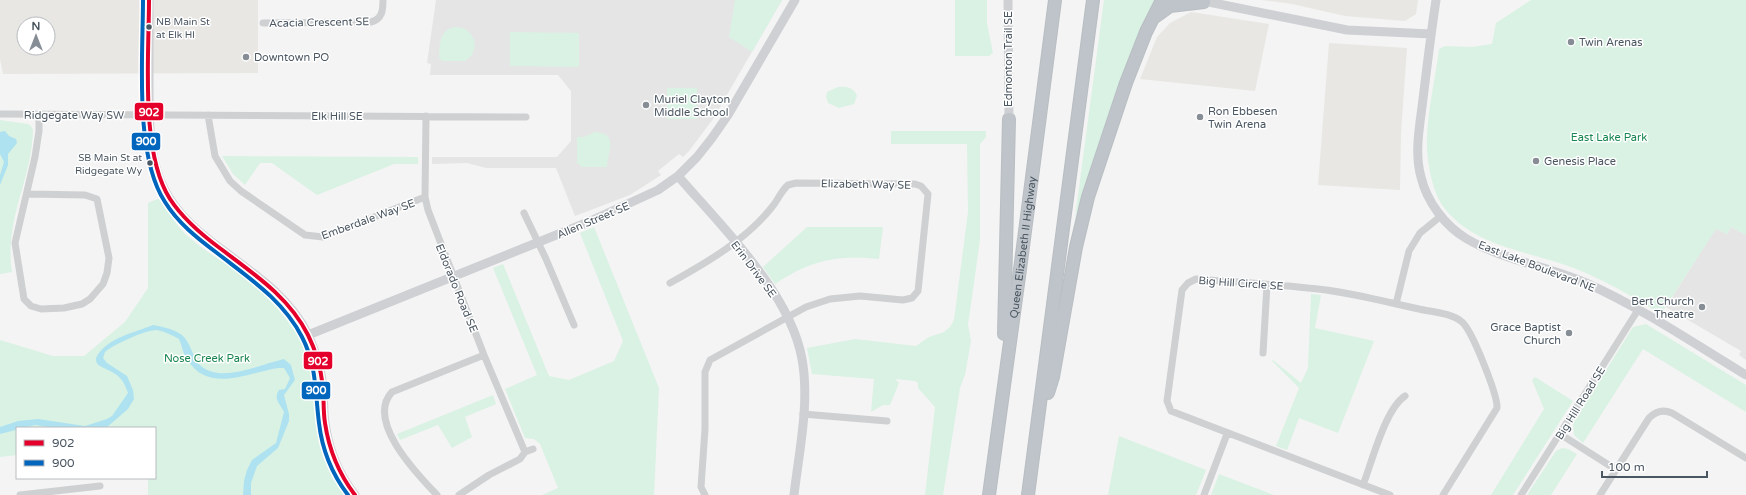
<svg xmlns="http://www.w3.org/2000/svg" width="1746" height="495" font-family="'Varela Round',sans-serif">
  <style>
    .commercial { fill: #e8e7e3; fill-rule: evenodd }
    .education { fill: #e6e5e6 }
    .green { fill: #d9f2e3 }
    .water { fill: #aee2f0 }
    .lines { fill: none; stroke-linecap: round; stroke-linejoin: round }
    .highway-casing { stroke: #b9bec3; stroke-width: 14 }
    .street { stroke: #ced0d2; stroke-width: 7 }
    .secondary { stroke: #ced0d4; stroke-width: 9 }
    .highway { stroke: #bec4c9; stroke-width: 12 }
    .bus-1-casing { stroke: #fff; stroke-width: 7 }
    .bus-2-casing { stroke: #fff; stroke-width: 7 }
    .bus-1 { stroke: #e4002b; stroke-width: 4 }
    .bus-2 { stroke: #0065bd; stroke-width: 4 }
    .bus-dot { fill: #4a5661; stroke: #fff; stroke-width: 1.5 }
    .poi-dot { fill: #868d94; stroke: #fff; stroke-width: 1.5 }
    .labels { text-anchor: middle; stroke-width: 3; stroke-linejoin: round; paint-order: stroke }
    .bus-label { font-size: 10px; fill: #4a5661; stroke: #fff; text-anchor: start }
    .street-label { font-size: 11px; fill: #4a5661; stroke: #fff }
    .poi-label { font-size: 11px; fill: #4a5661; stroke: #fff; text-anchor: start }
    .park-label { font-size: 11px; fill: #17864f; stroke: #fff }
    .line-badge { stroke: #fff; stroke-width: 1.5 }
    .badge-label { font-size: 11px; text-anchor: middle; font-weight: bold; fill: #fff }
  </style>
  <rect width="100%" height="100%" fill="#f4f4f4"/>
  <path class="commercial" d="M0 0H258V73L3 74 0 59ZM24 24H48V48H24Z
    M1262 0H1418L1416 14 1405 21 1345 16 1292 4Z
    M1191 12 1269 24 1255 91 1140 79 1157 37 1170 23Z
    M1329 43 1407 48 1401 133 1400 190 1318 185Z"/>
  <path class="education" d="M436 0H782L713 119 689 151 683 157 679 154 658 171 661 175 630 195 575 216 556 168H486L467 163 432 164V157H557L571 141V91L558 75H430L431 64 427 63Z
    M1731 227 1746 235V360L1739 355 1741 351 1666 307 1716 228 1727 234Z"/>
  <path class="green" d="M735 0H782L752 52 729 37Z
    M955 0H987V24L993 53 989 56H955Z
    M1104 0H1156C1122 70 1099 144 1075 218Z
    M1531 0H1746V235L1731 227 1727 234 1716 229 1661 314C1635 298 1608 282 1579 270 1535 252 1476 248 1445 209 1436 198 1431 180 1429 166 1422 133 1435 83 1439 49L1445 46 1472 47 1492 44 1496 23Z
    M454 27C474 25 483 51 465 61H442L439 57C440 44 439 31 454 27Z
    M510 32 579 33V67L510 66Z
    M838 87C846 86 854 87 857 96L854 104 839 108 828 103 826 97 827 92Z
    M667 88H697V119H667Z
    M0 120 28 124 31 126 33 130C32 180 4 219 12 272L0 274Z
    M891 131H986V137L980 144V240L968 325 971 341 965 375 960 388 943 495H925L935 407 918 388V383L915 381 895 379 899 383 890 405H883L871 412 874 379 812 374 807 348 855 339 916 346 929 337 944 332 950 327 954 320 968 212 967 144H891Z
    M595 132C620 133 607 154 607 167H582L577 163V137H584Z
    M222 156 418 157V164H394L317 195 272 163H260L245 185 233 174Z
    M160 198C169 212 177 228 191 239 224 267 270 284 293 324 298 333 304 343 308 353 319 379 313 410 320 437 325 458 334 477 346 495H148V478H155V428H17V455L0 457V340L53 356H84L125 322 148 288V203Z
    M594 227 659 388 654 495H542L558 488 540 444 534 439 525 438 505 389 537 375 493 268 503 264 549 376 569 380 614 361 623 341 580 233Z
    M807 227H883L879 259C836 255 811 260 775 284L763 267Z
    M1311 294 1321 295 1315 328 1374 341 1338 433 1299 418 1287 450 1276 446 1299 388 1272 361 1273 360 1301 383 1308 368Z
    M1646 324 1746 385V412L1643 349 1583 443 1574 435 1573 423 1633 327Z
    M1535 377 1573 401 1513 495H1491L1544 409 1532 380Z
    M493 395 496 404 465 417 472 437 452 448 438 425 400 440 397 434Z
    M1119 436 1206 470 1196 495H1108Z
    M1562 448 1568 449 1577 454 1551 495H1527L1556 451Z
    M1219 474 1274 495H1211Z"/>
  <path class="water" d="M5 131 9 136 16 139 17 143 8 154V165L0 185V175L4 162 0 154V132Z
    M153 325C163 327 174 329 182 335 196 348 190 369 218 373 239 375 263 364 284 359L291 365 295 380 284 395 289 414V421L278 448 257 466 251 483V495H243L244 481 247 470 252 460 276 443 284 412C280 403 273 400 279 390L285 389 290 378 284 368H278C247 373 208 394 187 359 183 354 182 345 179 339 172 335 164 331 156 330 145 330 113 345 105 352L103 358 107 363 127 376 133 390 134 399 128 409 106 428H55L35 425 0 434V427L18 421 38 419 85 426 107 419 112 416 128 393C122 375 116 374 100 366 96 364 95 359 97 356 109 337 134 333 153 325Z"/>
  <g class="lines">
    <defs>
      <g id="highway">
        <path d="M1156 16 1170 6 1204 2"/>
        <path d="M1004 334 1009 119"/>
        <path d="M1048 393 1053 377 1076 247 1088 197 1126 83 1146 32 1162 0"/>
        <path id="s1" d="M989 495 1021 262 1055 0"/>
        <path d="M1028 495 1093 0"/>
      </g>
    </defs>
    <use href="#highway" class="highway-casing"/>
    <path class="street" d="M263 23 371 22C382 19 383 11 383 0
      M0 114 526 117
      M208 115 215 156 230 181 241 191 305 235 323 237 425 197
      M426 116 425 197 428 210 484 355 525 452 520 459 489 475 459 495
      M28 194 85 195 97 199 109 258 107 273 103 284 90 299 82 304 64 308 41 309 31 306 24 299 15 243 35 157 39 131V115
      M524 213 546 259 574 325
      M670 283C706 263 746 240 772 207 778 200 781 191 788 185L796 183 915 184 921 186 928 194 918 291 912 298 903 300 860 296 830 299 806 307 710 360 705 372V429L701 487 705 495
      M1396 304 1409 251 1420 233 1441 216
      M1263 353 1267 285
      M803 414 887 421
      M1560 434 1615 469
      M525 452 533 449
      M1363 485C1372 462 1385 409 1405 396
      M20 495 100 486
      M437 495C418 475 365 421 392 392L484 355
      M1204 495 1227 434
      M1390 495 1171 411 1167 401 1182 290 1188 283 1196 279C1233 282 1271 284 1308 288 1345 291 1382 301 1419 309 1432 312 1452 313 1462 322 1472 330 1498 396 1497 408L1443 495
      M1521 495 1638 310
      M1600 495 1649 418C1656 411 1663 409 1672 413L1746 458"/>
    <path class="secondary" d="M149 0C149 30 149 60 149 91 149 168 156 202 221 249 253 273 290 297 308 335 316 352 321 369 323 387 324 401 323 415 326 429 330 453 340 476 355 495
      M1008 0 1009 119
      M1199 0 1347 30 1431 34
      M1436 0C1431 33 1427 66 1423 99 1420 125 1414 152 1421 177 1427 202 1445 226 1467 239 1503 260 1547 266 1586 283 1642 308 1693 343 1746 375
      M678 176C721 226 790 292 802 359 810 403 799 451 794 495
      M308 335 586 223 658 190 678 176 697 157 712 138 728 115 795 0"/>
    <use href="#highway" class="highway"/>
    <defs>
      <path id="bus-1" d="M149 0C149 56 140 152 170 199 183 219 202 235 221 249 254 274 289 297 308 335 316 351 321 370 323 387 324 399 323 411 325 423 329 450 339 474 355 495"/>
      <path id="bus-2" d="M143 0C143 57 134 155 165 202 178 223 197 238 217 253 249 278 283 300 302 337 317 366 315 392 319 423 322 449 332 474 348 495"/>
    </defs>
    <use href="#bus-1" class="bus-1-casing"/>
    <use href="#bus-2" class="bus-2-casing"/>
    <use href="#bus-1" class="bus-1"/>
    <use href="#bus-2" class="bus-2"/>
  </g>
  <g class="bus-dot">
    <circle cx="149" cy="27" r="3.5"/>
    <circle cx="150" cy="163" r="3.5"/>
  </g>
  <g class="poi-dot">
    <circle cx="1571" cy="42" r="4"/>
    <circle cx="246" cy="57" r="4"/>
    <circle cx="646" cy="105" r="4"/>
    <circle cx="1200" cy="117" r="4"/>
    <circle cx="1536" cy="161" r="4"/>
    <circle cx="1702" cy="307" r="4"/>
    <circle cx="1569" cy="333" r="4"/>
  </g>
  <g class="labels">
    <g class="bus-label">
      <text x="156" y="25">NB Main St<tspan x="156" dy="13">at Elk Hl</tspan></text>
      <text x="142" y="161" text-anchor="end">SB Main St at<tspan x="142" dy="13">Ridgegate Wy</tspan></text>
    </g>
    <g class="street-label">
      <text transform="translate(319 22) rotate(-1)" y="4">Acacia Crescent SE</text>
      <text transform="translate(1008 59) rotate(-90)" y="4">Edmonton Trail SE</text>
      <text x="74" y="119">Ridgegate Way SW</text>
      <text x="337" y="120">Elk Hill SE</text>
      <text transform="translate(866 184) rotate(1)" y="4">Elizabeth Way SE</text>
      <text transform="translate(368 219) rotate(-20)" y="4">Emberdale Way SE</text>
      <text transform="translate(593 220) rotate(-23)" y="4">Allen Street SE</text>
      <text dy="4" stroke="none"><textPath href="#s1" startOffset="250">Queen Elizabeth II Highway</textPath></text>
      <text transform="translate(1537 266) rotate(21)" y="4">East Lake Boulevard NE</text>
      <text transform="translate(754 269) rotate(53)" y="4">Erin Drive SE</text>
      <text transform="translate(1241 283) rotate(4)" y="4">Big Hill Circle SE</text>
      <text transform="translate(457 288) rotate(68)" y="4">Eldorado Road SE</text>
      <text transform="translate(1580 403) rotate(-58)" y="4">Big Hill Road SE</text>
    </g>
    <g class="poi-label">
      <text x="1579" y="46">Twin Arenas</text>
      <text x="254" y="61">Downtown PO</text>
      <text x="654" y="103">Muriel Clayton<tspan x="654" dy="13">Middle School</tspan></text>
      <text x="1208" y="115">Ron Ebbesen<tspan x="1208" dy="13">Twin Arena</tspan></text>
      <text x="1544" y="165">Genesis Place</text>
      <text x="1694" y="305" text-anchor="end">Bert Church<tspan x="1694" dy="13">Theatre</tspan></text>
      <text x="1561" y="331" text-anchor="end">Grace Baptist<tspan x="1561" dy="13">Church</tspan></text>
    </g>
    <g class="park-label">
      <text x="1609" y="141">East Lake Park</text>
      <text x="207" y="362">Nose Creek Park</text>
    </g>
  </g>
  <g class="line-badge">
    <rect x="134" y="102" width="30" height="19" rx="4" fill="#e4002b"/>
    <rect x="131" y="132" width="30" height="19" rx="4" fill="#0065bd"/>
    <rect x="303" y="351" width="30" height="19" rx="4" fill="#e4002b"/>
    <rect x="301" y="381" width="30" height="19" rx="4" fill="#0065bd"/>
  </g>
  <g class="badge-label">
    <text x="149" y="116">902</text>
    <text x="146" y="145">900</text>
    <text x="318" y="365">902</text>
    <text x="316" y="394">900</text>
  </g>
  <rect x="16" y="427" width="140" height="52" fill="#ffffff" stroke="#b7bbc0"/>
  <rect x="24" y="440" width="20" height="6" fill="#e4002b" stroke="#b7bbc0"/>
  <text x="52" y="447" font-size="12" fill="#4a5661">902</text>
  <rect x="24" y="460" width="20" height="6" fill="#0065bd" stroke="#b7bbc0"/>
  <text x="52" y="467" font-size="12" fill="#4a5661">900</text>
  <g transform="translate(36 36)"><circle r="19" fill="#ffffff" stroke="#b7bbc0"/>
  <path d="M0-3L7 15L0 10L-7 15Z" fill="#868d94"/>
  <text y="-6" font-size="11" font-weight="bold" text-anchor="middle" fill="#4a5661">N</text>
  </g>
  <path d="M1602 471v6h105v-6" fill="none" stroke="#4a5661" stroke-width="2"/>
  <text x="1608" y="471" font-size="12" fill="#4a5661" stroke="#ffffff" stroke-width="3" paint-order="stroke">100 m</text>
</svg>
